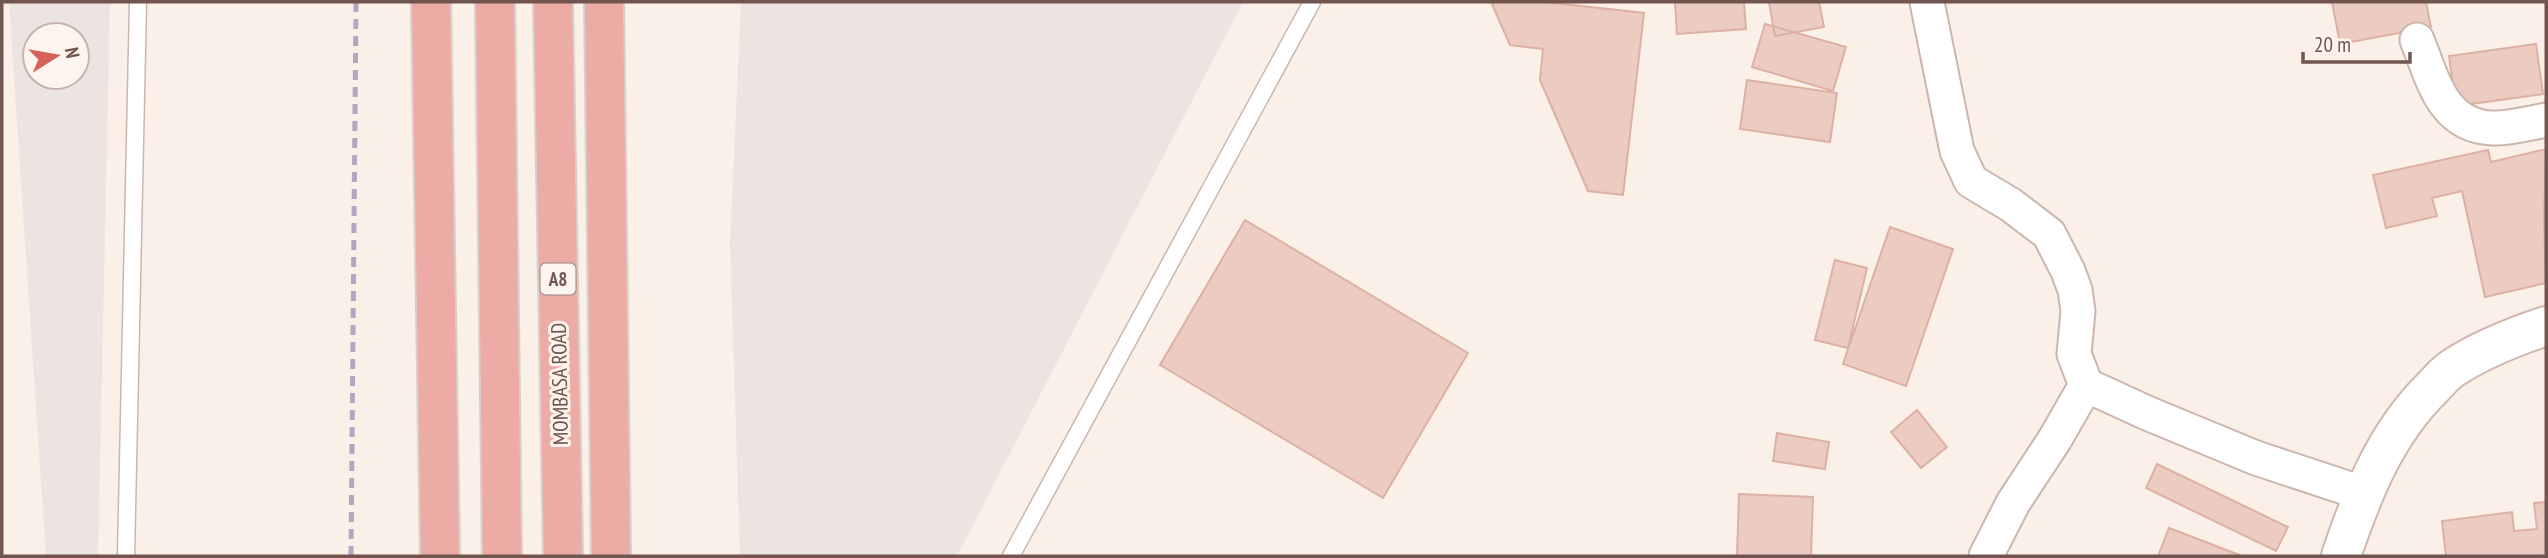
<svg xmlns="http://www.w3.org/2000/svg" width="2548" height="558" font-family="'PT Sans Narrow',sans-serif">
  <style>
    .industrial { fill: #ebe4e0; fill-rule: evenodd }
    .building { fill: #ecccc2; stroke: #ddb0a4; stroke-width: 2 }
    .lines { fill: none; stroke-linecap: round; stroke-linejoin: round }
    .lane-casing { stroke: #cbb6ae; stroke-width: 19 }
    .street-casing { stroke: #cbb6ae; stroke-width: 37 }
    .secondary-casing { stroke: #cfb8af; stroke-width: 42 }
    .highway-casing { stroke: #d7cfcd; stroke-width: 42 }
    .lane { stroke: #fff; stroke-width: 16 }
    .street { stroke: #fff; stroke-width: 33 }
    .secondary { stroke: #fff; stroke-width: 38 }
    .highway { stroke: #edaba5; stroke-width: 38 }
    .rail { stroke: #b1a7c3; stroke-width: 5; stroke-dasharray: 10 7; stroke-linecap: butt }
    .labels { text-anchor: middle; stroke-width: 6; stroke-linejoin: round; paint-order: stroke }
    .shield { fill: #fdf4ed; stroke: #9b857e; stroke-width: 2 }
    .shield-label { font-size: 19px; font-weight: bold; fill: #71554e }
    .street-label { font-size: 21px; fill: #71554e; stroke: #fdf4ed }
  </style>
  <rect width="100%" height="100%" fill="#faf0e7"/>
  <path class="industrial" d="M9 2H110L98 556H46ZM35 35H77V77H35Z
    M741 2H1243L957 556H740L730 242Z"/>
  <path class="building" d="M1491 2H1545L1644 13 1623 195 1588 191 1540 80 1543 49 1510 45Z
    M1675 2H1744L1746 29 1677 34Z
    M1769 2H1819L1824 27 1775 36Z
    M2332 2H2426L2431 27 2340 44Z
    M1765 24 1846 47 1833 91 1752 67Z
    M2536 44 2543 94 2456 106 2449 56Z
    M1747 80 1837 93 1830 142 1740 129Z
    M2546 149 2544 219 2546 283 2485 297 2462 191 2432 198 2437 216 2386 228 2373 175 2488 150 2491 162Z
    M1245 220 1468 353 1383 498 1160 365Z
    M1890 227 1953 249 1906 386 1843 364Z
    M1835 260 1867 268 1848 348 1815 340Z
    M1917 410 1947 447 1921 468 1891 432Z
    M1777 433 1829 442 1825 469 1773 461Z
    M2157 464 2288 527 2276 551 2146 488Z
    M1739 494 1813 497 1811 556H1737Z
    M2546 502V554L2544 556H2446L2442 521 2512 512 2514 531 2537 529 2534 503Z
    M2169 528 2242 556H2158Z"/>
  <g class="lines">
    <defs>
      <path id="lane" d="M126 556 138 2
        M1011 556 1312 2"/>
      <path id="street" d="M1927 2 1957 151 1971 181 2011 205 2049 234 2068 271 2075 290 2078 311 2074 354 2086 385 2147 413 2256 458 2362 493
        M2417 40C2433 79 2442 126 2492 128 2509 129 2529 123 2546 120
        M1986 556 2013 503 2055 439 2086 385"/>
      <path id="secondary" d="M2341 556C2362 494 2385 434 2433 387 2439 381 2445 373 2453 368 2482 349 2513 337 2546 326"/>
      <path id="highway" d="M431 2 440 556
        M495 2 502 556
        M553 2 563 556
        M604 2 611 556"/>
    </defs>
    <use href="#lane" class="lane-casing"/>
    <use href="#street" class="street-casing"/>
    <use href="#secondary" class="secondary-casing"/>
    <use href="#highway" class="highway-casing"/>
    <use href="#lane" class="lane"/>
    <use href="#street" class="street"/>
    <use href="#secondary" class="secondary"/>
    <use href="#highway" class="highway"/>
    <path class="rail" d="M351 556 356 2"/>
  </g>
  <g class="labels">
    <rect class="shield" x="540.5" y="263.5" width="35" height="31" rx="5"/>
    <g class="shield-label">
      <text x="558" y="286">A8</text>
    </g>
    <g class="street-label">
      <text transform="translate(560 384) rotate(-91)" y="7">MOMBASA ROAD</text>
    </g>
  </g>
  <rect width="2548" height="558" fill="none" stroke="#71554e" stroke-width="7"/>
  <g transform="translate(56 56) rotate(79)"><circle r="33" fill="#fdf4ed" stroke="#c5b4ad" stroke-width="2"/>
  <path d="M0-5L12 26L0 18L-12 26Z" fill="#d6605a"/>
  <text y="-10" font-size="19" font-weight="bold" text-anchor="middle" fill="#71554e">N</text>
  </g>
  <path d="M2303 52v10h107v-10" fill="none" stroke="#71554e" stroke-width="3.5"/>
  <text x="2314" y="52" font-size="21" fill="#71554e" stroke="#fdf4ed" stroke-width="5" paint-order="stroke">20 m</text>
</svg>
